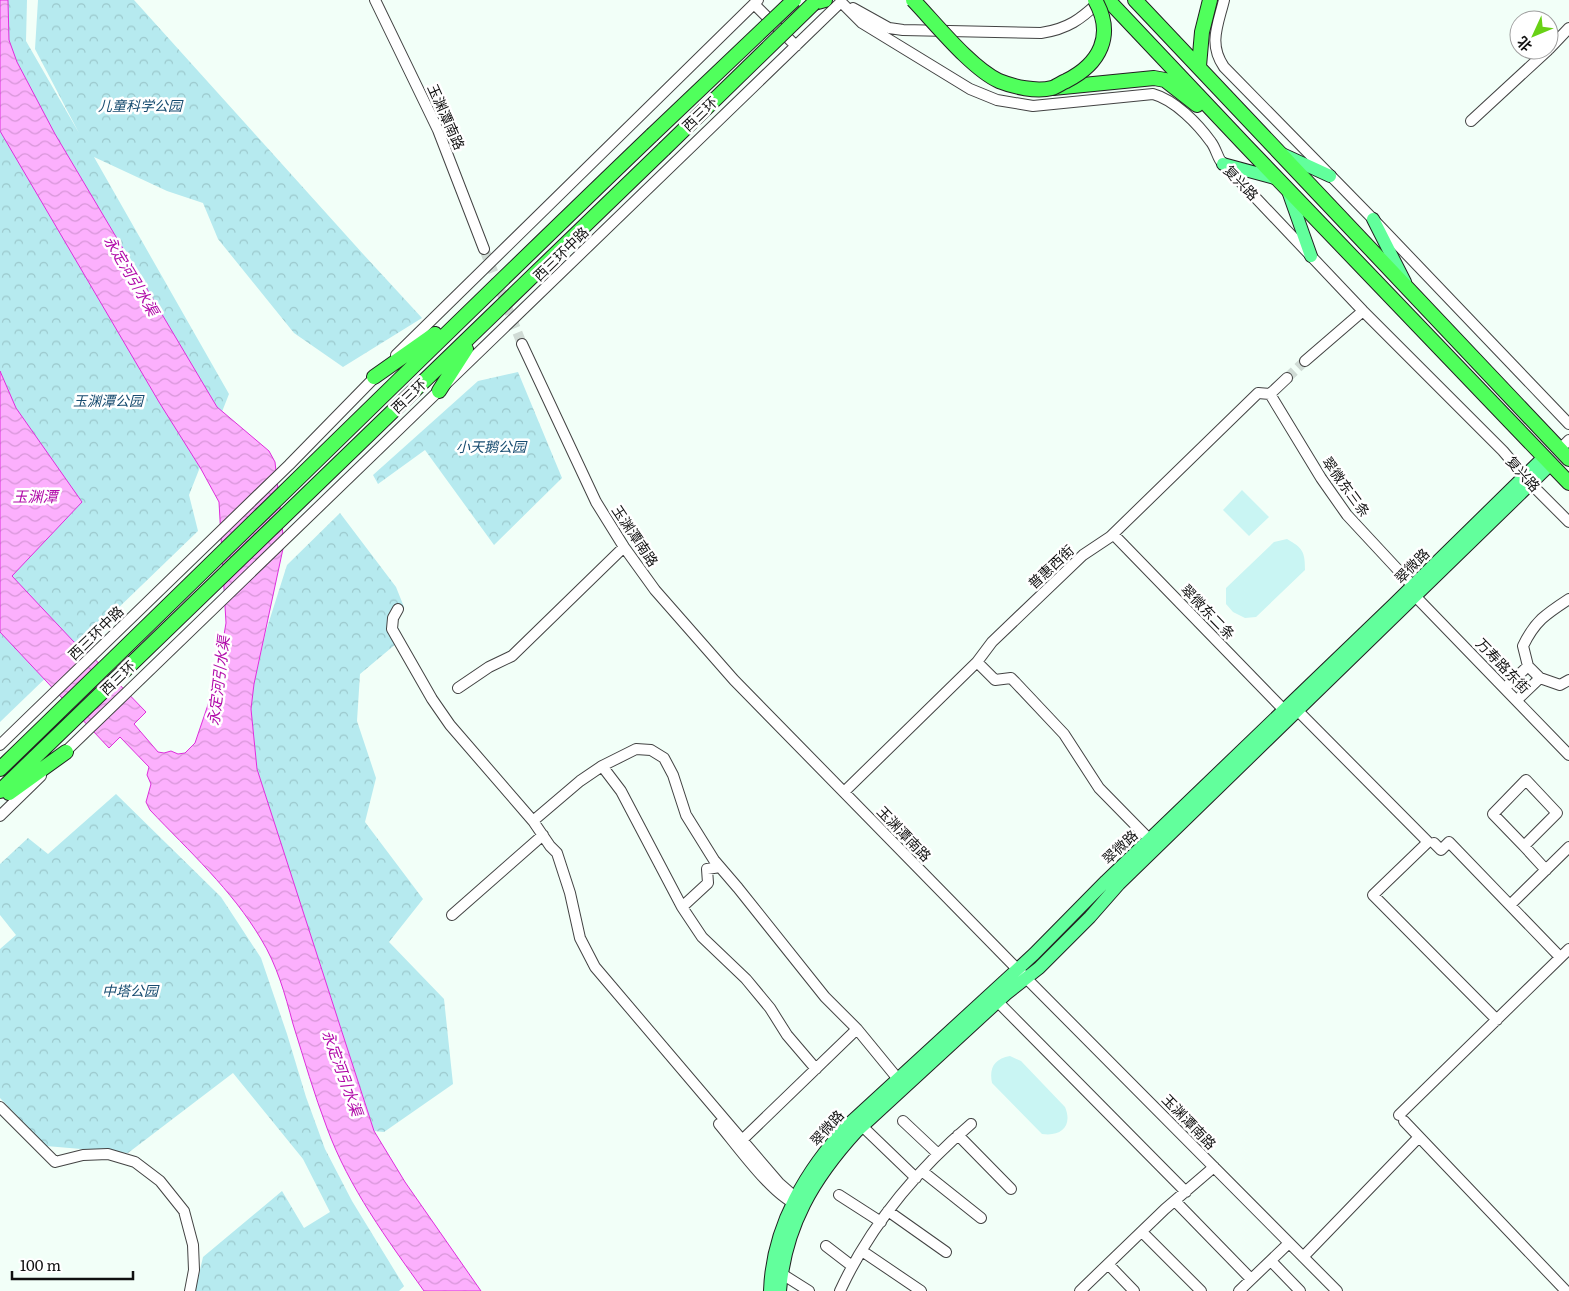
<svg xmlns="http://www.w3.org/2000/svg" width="1569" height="1291" font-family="Literata,'Noto Sans SC',serif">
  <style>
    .park { fill: url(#park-crowns) }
    .pitch { fill: #c9f5f3 }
    .water { fill: url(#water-waves); stroke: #dd2fdb }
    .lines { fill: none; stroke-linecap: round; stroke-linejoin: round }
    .minor-tunnel { stroke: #d0dbd5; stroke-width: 10; stroke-dasharray: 10 5; stroke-linecap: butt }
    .minor-casing { stroke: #434343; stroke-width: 12 }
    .major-casing { stroke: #212121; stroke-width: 14 }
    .highway-casing { stroke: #212121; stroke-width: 16 }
    .minor { stroke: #fff; stroke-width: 10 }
    .major { stroke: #62ff9c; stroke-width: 12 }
    .highway { stroke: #50ff5c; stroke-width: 14 }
    .highway-bridge-casing { stroke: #212121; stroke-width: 16; stroke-linecap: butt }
    .highway-bridge { stroke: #50ff5c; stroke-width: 14 }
    .labels { text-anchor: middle; stroke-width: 5; stroke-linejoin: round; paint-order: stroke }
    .park-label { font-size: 14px; font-style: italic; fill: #174c70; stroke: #fff }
    .street-label { font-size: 14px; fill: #101010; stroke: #fff }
    .water-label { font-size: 15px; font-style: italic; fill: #b109a9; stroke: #fff }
  </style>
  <defs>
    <pattern id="park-crowns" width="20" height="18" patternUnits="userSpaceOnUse" patternTransform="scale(1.25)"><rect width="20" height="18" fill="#b6eaef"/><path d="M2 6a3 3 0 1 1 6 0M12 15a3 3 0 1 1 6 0" fill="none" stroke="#9bc8cc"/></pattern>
    <pattern id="water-waves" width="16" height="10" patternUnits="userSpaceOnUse" patternTransform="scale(1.25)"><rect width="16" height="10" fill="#fcb0fd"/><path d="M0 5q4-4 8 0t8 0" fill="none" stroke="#d796d8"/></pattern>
  </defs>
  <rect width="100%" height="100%" fill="#f2fff8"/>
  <path class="park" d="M0 0H27L26 41 79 133 35 49 38 0H134L363 254 422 318 343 367 294 333 218 239 203 203 167 191 94 157 229 394 189 495 198 531 0 722Z
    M518 372 562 478 494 545 425 450 378 484 373 475 478 381Z
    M340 513 396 587 404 607 396 623 403 638 360 674 357 721 376 778 365 822 423 899 389 942 444 999 453 1084 384 1132 374 1131 257 769 251 709 254 684 266 631 287 565Z
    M116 794 221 897 261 958 287 1034 306 1097 325 1149 352 1201 404 1286 399 1291H195L203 1257 282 1191 304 1228 330 1212 303 1159 233 1073 128 1153 46 1146 0 1098V949L16 935 0 915V864L28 838 48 854Z"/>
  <path class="pitch" d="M1242 490 1269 517 1249 536 1223 510Z
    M1287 539C1303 548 1305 552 1305 570L1256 617 1245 618 1233 612 1226 604V588L1274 542Z
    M1010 1056 1021 1061 1065 1107C1073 1126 1061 1137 1042 1134L992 1083C989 1068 994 1059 1010 1056Z"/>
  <path class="water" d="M0 0H8L9 40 17 62 55 134 217 407 269 451 275 462 284 544 254 684 251 709 257 769 374 1131 405 1182 481 1291H424C387 1239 349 1188 327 1128 314 1094 304 1059 293 1024 285 994 277 965 261 939 232 890 189 851 150 810L146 802 151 784 147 775 149 767 120 737 109 748 0 632V371L16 408 82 502 12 576 74 642 85 649 146 712 134 724 158 752 164 753 171 751 178 754 185 753 195 743 213 690 223 641 226 623 219 502 201 469 159 402 0 131Z"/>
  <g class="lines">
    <path class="minor-tunnel" d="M484 249 522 344
      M1287 378 1305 361"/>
    <defs>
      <path id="minor" d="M375 0 438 130 484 249
        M1224 0C1218 25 1208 44 1224 67L1373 219 1569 424
        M841 2 862 23 970 89 997 100 1033 106 1153 94C1175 100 1198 124 1211 142 1215 147 1217 155 1220 160L1363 311 1503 451 1531 484 1569 522
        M754 4 796 46
        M853 8 889 28 903 30 1041 33C1068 29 1081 19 1100 1
        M1549 49 1569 28
        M1471 121 1548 50
        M522 344 596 502 624 547 655 590 734 680 1026 978 1337 1291
        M396 355 758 0
        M1305 361 1363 311
        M1270 394 1321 478 1347 515 1413 586
        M1560 449 1569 440
        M1113 534 1284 710
        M1416 597 1569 755
        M398 609 393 618 392 629 432 699 450 725 533 821 550 846 557 853 570 893 580 938 595 967 731 1127 779 1183 795 1197 800 1203
        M977 662 995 680 1011 678 1015 682 1064 734 1099 788 1150 840
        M1528 666 1523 646C1535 621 1546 614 1569 599
        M1540 678 1560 685 1569 680
        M458 688 489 667 512 656 624 547
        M1505 688 1528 666 1540 678 1517 700
        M1298 711 1428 842 1373 895 1497 1020
        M0 745 289 465 379 373
        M62 755 841 2
        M602 766 621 791 682 907 702 937 746 979 770 1008 787 1035 816 1069
        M1526 780 1557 813 1524 846 1493 814Z
        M844 792 977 662 992 642 1083 555 1110 537 1258 393 1270 394 1287 378
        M0 816 41 776
        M533 821 580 781 602 766 636 749 651 750 664 758 673 775 686 815 714 860 738 888 825 997 857 1029 898 1079
        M1434 843 1441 850 1449 842 1560 957
        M1524 846 1546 870
        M1510 905 1569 847
        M682 907 708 883 707 869 720 867
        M452 915 543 835
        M998 1002 1186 1192
        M0 1107 55 1162 83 1155 108 1154 135 1162 160 1181 184 1211 193 1245 194 1270 190 1291
        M1399 1115 1569 949
        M903 1121 937 1153
        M1404 1121 1566 1291
        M719 1124C736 1144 775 1199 799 1205
        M862 1126 916 1178
        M958 1135 1011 1189
        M739 1143 857 1029
        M922 1171 981 1218
        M839 1195 881 1222
        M1175 1201 1251 1279
        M888 1211 946 1252
        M1142 1232 1201 1291
        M826 1246 852 1266
        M862 1251 921 1291
        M1303 1257 1419 1137
        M1271 1261 1300 1291
        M1109 1265 1134 1291
        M782 1274 809 1291
        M840 1291C870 1226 917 1170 971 1124
        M1080 1291 1165 1209 1214 1167
        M1239 1291 1289 1243"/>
      <path id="major" d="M1280 153 1330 176
        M1223 164 1278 179
        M1288 191 1311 256
        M1373 219 1405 282
        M770 1291C772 1226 807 1168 850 1123L1034 954 1106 881 1393 605 1544 457
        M780 1291C785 1226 814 1178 857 1131L1006 994 1039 968 1090 917 1119 884 1551 464"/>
      <path id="highway" d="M1108 0 1246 146 1569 483
        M1135 0 1569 459
        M814 3 825 0
        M1199 66 1202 32 1210 0
        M1053 88 1154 78 1165 80 1197 105
        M374 377 435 334
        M439 391 466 349
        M0 769C218 558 433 345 652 135
        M0 791 664 149
        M9 793 66 752"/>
    </defs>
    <use href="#minor" class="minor-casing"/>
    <use href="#major" class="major-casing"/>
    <use href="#highway" class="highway-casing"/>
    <use href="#minor" class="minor"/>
    <use href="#major" class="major"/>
    <use href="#highway" class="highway"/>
    <defs>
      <path id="highway-bridge" d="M913 0C936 24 971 68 999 81 1014 87 1036 92 1052 88 1056 87 1061 83 1066 81 1100 64 1115 35 1095 0
        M652 135 794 0
        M664 149 814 3"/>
    </defs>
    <use href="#highway-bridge" class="highway-bridge-casing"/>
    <use href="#highway-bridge" class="highway-bridge"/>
  </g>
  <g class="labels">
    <g class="park-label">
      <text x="140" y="111">儿童科学公园</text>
      <text x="108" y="406">玉渊潭公园</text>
      <text x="491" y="452">小天鹅公园</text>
      <text x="130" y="996">中塔公园</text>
    </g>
    <g class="street-label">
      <text transform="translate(700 114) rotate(-44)" y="5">西三环</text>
      <text transform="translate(446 117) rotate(66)" y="5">玉渊潭南路</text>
      <text transform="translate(1241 183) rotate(46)" y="5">复兴路</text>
      <text transform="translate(561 254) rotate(-44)" y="5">西三环中路</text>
      <text transform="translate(409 396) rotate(-44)" y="5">西三环</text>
      <text transform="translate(1523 474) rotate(48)" y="5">复兴路</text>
      <text transform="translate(1346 487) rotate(54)" y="5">翠微东三条</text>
      <text transform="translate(635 536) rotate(56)" y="5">玉渊潭南路</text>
      <text transform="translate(1412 566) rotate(-45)" y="5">翠微路</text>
      <text transform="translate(1051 567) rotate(-43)" y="5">普惠西街</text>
      <text transform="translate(1208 612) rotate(46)" y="5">翠微东二条</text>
      <text transform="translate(96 633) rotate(-44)" y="5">西三环中路</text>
      <text transform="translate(1503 666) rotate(46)" y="5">万寿路东街</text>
      <text transform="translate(118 678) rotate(-44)" y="5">西三环</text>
      <text transform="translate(904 834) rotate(46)" y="5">玉渊潭南路</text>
      <text transform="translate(1120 847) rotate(-43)" y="5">翠微路</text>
      <text transform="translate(1189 1122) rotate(46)" y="5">玉渊潭南路</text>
      <text transform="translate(827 1128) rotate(-48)" y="5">翠微路</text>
    </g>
    <g class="water-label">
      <text transform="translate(131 276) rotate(59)" y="5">永定河引水渠</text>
      <text x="35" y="502">玉渊潭</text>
      <text transform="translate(219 681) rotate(-83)" y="5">永定河引水渠</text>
      <text transform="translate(342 1073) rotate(70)" y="5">永定河引水渠</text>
    </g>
  </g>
  <g transform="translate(1534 35) rotate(226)"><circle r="24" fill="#ffffff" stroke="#9f9f9f"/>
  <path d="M0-4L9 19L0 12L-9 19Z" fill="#68d116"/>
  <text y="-8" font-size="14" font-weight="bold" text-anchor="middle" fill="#101010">北</text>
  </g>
  <path d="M12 1271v8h121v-8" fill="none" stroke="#101010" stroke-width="2.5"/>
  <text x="20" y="1271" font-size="15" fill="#101010" stroke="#ffffff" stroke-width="4" paint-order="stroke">100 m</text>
</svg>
